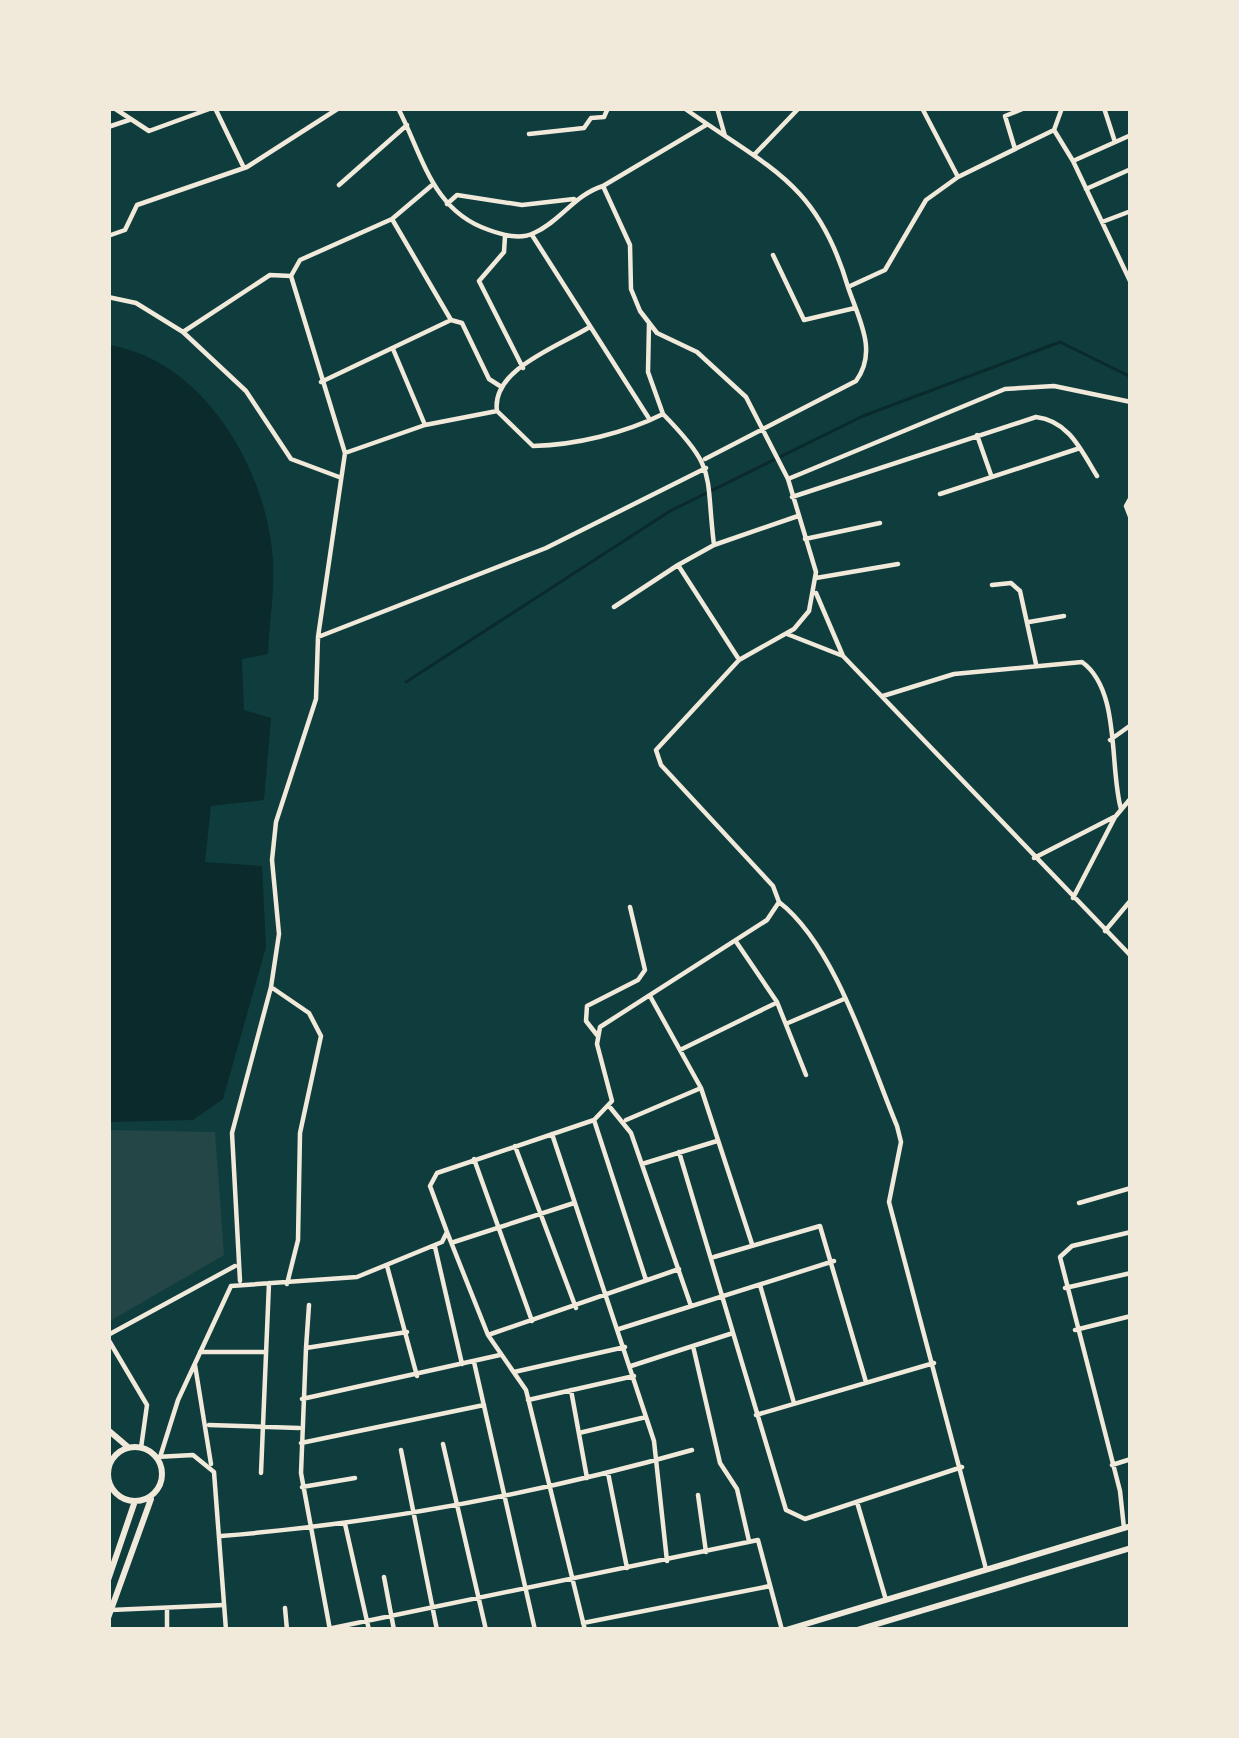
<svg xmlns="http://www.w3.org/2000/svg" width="1239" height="1738" font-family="'Sofia Sans Condensed',sans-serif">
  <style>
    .green { fill: #244646 }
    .water { fill: #0a2a2b }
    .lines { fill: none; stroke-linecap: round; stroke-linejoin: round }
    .stream { stroke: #0a2a2b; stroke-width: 3 }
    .minor { stroke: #f1e9da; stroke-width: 4.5 }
    .tertiary { stroke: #f1e9da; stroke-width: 4.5 }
    .secondary { stroke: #f1e9da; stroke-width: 6 }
  </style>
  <rect width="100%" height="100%" fill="#0f3d3e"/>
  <path class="green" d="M108 1130 215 1132 224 1255 108 1322Z"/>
  <path class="water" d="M108 345C203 359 267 469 273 560 275 591 269 623 268 654L242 659 244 710 271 718 264 800 211 806 205 862 262 866 266 947 223 1099 193 1120 108 1122Z"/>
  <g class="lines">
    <path class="stream" d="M406 682 670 511 863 416 1060 342 1131 377"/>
    <path class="minor" d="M114 108 149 131 212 108
      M215 108 244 168
      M684 108C768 168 817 181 848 287
      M717 108 725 136
      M922 108 958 177 1054 130 1073 161 1131 135
      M1104 108 1115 142
      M108 127 129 120
      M1054 130 1062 108
      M529 134 584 128 591 118 604 117 608 108
      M1015 149 1005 116 1025 108
      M754 155 799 108
      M1073 161 1131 283
      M339 185 407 125
      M603 186 706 125
      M1086 189 1131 169
      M447 204 457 195 522 205 574 199
      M1102 222 1131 211
      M532 235 650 420
      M108 236 125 230 137 205 247 167 339 108
      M505 236 504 252 479 281 523 368
      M773 255 804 320 855 308
      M108 297 136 303 183 332 246 391 291 459 339 477
      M451 320 462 323 489 379 500 386
      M183 332 270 275 291 276
      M393 349 425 425
      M321 382 451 320 392 219
      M497 411C491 370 557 347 588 328
      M663 414C718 470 705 472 714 545L678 565 738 658
      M977 435 991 475
      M345 453 425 425 497 411 533 446C576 445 625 433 663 414L648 372 649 324
      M705 459 856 381C878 351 859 320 848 287L885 270 926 200 958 177
      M788 479 1005 389 1054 386 1131 402
      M940 494 1077 449
      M792 497 1036 417C1069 421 1081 450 1097 476
      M1131 497 1126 506 1131 519
      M805 539 880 523
      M714 545 798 516
      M816 578 898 564
      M992 585 1011 583 1020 591 1036 664
      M816 593 843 656 1131 956
      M614 607 678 565
      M1029 622 1064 616
      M787 634 843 656
      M318 637 546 548 706 468
      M883 696 954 674 1082 662C1121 690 1109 767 1121 809
      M1110 740 1131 725
      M1034 858 1114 817
      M1073 898 1115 817 1131 798
      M779 902C836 946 869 1059 897 1126L901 1142 889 1202 986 1569
      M1105 931 1131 900
      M737 943 777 1002 806 1075
      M650 996 701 1088 752 1244
      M788 1023 844 999
      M597 1035 586 1021 587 1006 638 980 645 970 630 907
      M680 1050 776 1003
      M609 1106 631 1133 691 1306
      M594 1120 646 1280
      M626 1120 701 1088
      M552 1134 654 1441 667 1561
      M515 1146 576 1308
      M1131 1148V1175
      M679 1152 786 1510 805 1519 962 1467
      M474 1159 532 1321
      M642 1164 717 1141
      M1079 1203 1131 1188
      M447 1232 488 1335 526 1390 585 1630
      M454 1242 574 1203
      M435 1247 462 1364
      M714 1257 820 1226 866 1382
      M387 1266 417 1376
      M240 1281 232 1133 271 987
      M287 1284 298 1240 300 1133 321 1036 309 1013 271 987 279 934 272 860 276 822 316 699 318 637 345 453 291 276 300 260 392 219 431 186
      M760 1285 794 1403
      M1065 1288 1131 1273
      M619 1329 834 1261
      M1075 1330 1131 1316
      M108 1335 235 1266
      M488 1335 679 1269
      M108 1339 147 1405 141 1448
      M693 1346 720 1463 737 1489 749 1541
      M306 1348 309 1305
      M200 1352H265
      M474 1362 535 1630
      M195 1365 211 1464
      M631 1366 733 1333
      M514 1372 625 1347
      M571 1390 587 1478
      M302 1399 500 1355
      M528 1400 634 1376
      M756 1415 934 1363
      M209 1425 299 1428
      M579 1433 646 1417
      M301 1443 484 1405
      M443 1444 486 1630
      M401 1450 437 1630
      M161 1454 178 1400 231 1286 357 1277 442 1242 447 1232 430 1186 437 1173 594 1120 612 1101 597 1044 600 1027 767 920 779 902 773 886 661 765 656 750 739 660 794 629 809 611 816 572 788 479 746 397 697 352 657 333 640 311 631 289 630 245 603 186C574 195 561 221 534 233 520 240 503 235 489 230 432 211 423 156 398 108
      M1112 1465 1131 1459
      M261 1473 269 1283
      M608 1473 627 1568
      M302 1487 355 1478
      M698 1495 706 1552
      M857 1502 886 1600
      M345 1524 369 1630
      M1124 1528 1120 1491 1060 1257 1072 1246 1131 1232
      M221 1536C381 1523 537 1494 692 1450
      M384 1577 394 1630
      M167 1608V1630
      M285 1608 287 1630
      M111 1610 224 1605
      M583 1623 770 1586
      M323 1630 758 1540 782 1630
      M330 1630 301 1473 306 1348 407 1332"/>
    <path class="tertiary" d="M156 1457 193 1455 214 1472 226 1630"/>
    <path class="secondary" d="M108 1430 128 1447
      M108 1474a27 27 0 1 1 54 0a27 27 0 1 1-54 0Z
      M108 1580 135 1501
      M108 1618 151 1499
      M786 1630 1131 1526
      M857 1630 1131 1548"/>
  </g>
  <rect width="1239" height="1738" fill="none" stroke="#f1e9da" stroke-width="222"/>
</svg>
